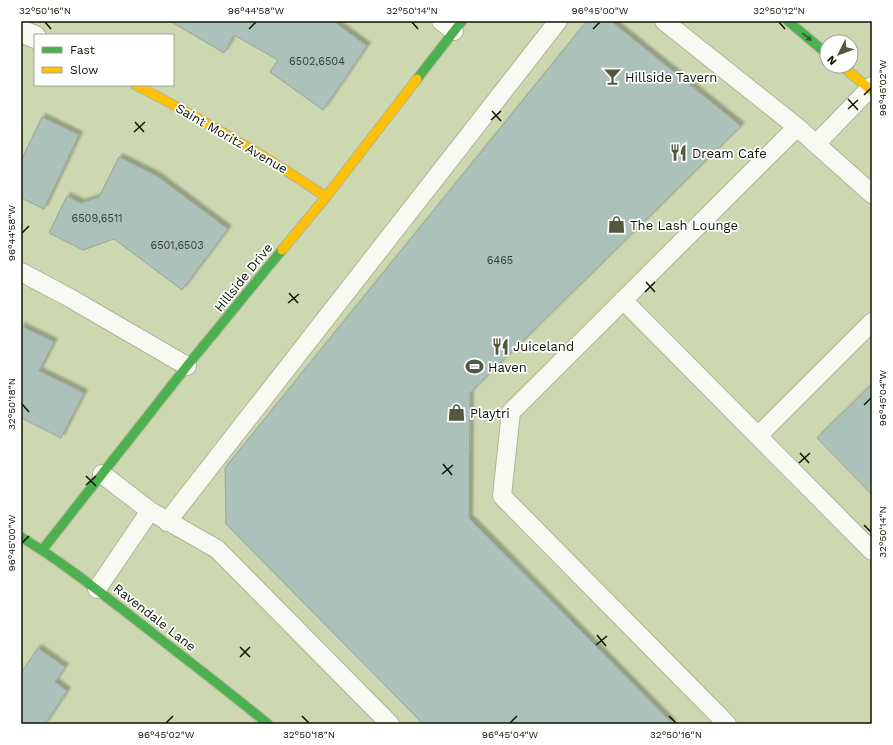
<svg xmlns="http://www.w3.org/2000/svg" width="893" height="745" font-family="'Work Sans',sans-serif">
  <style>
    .building { fill: #abc1ba; stroke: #94a69c; filter: url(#shadow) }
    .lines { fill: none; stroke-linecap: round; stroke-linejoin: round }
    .lane-casing { stroke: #adb595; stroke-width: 20 }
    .street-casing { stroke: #adb595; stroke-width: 24 }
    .fast-casing { stroke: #adb595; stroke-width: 11 }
    .slow-casing { stroke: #adb595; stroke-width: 11 }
    .lane { stroke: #f8f9f3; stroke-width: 18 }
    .street { stroke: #f8f9f3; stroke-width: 22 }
    .fast { stroke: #4caf50; stroke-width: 9 }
    .slow { stroke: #ffc107; stroke-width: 9 }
    .oneway { fill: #2d6128 }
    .ticks { fill: none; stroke: #0e1300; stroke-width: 1.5 }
    .labels { text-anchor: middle; stroke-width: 3.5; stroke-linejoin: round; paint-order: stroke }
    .number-label { font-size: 11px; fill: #353e2e }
    .poi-label { font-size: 13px; fill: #0e1300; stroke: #fff; text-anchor: start }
    .street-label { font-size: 13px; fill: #0e1300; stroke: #fff }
    .neatline { fill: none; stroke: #0e1300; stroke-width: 1.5 }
    .ticks-label { font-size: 10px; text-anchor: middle; fill: #0e1300 }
  </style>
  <defs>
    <filter id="shadow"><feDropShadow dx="3.5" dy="-3.5" stdDeviation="1" flood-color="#0004"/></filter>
  </defs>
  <rect width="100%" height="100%" fill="#cdd8b0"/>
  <path class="building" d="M170 21H333L367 46 323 110 270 72 278 60 234 35 224 53Z
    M587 21H611L741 126 470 393 469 518 673 724H423L226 524 225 468Z
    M42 117 79 135 44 209 21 198V161Z
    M119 157 157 176 228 229 182 290 114 239 83 250 49 233 67 196 81 203 99 197Z
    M21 326 54 342 39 371 84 393 61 438 21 418Z
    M872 384V495L817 438Z
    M38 648 65 667 55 682 67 691 45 724H21V673Z"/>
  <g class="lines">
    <defs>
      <path id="lane" d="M441 21 454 31
        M664 21 797 127 872 194
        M817 143 872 86
        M21 272 70 298 187 366
        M623 300 872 551
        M758 436 872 322
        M102 474 150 511 217 549 390 724
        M167 522 558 21
        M97 589 150 511
        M727 724 502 496 511 412 797 127"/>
      <path id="street" d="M21 31 35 37"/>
      <path id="fast" d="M788 21 827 54
        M417 79 462 21
        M21 537C59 560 92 586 127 613 174 650 222 686 268 724
        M43 549 187 366 282 250"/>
      <path id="slow" d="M842 66 872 91
        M136 85C201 119 265 155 326 197
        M282 250 326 197 417 79"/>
    </defs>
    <use href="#lane" class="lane-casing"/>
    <use href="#street" class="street-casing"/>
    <use href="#fast" class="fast-casing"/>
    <use href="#slow" class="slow-casing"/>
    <use href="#lane" class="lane"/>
    <use href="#street" class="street"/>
    <use href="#fast" class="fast"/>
    <use href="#slow" class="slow"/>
  </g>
  <defs><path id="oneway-solid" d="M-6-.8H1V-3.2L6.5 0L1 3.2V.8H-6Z"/></defs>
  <use class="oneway" href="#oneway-solid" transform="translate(807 37) rotate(40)"/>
  <path class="ticks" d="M45 22 51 29M412 22 418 29M779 22 785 29M249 29 256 22M593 29 600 22M864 95 871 88M848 99 858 110M848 109 858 100M492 111 501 121M491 120 501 111M135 122 144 132M134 132 145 122M22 233 29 226M646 282 655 292M645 292 655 282M289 293 298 303M288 303 299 294M22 404 29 412M864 405 871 398M800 453 809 463M799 463 810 453M443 464 452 475M442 474 453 465M86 476 96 486M86 485 96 476M864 525 871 532M22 543 29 536M597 635 606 646M596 645 607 636M240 647 250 657M240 657 250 647M302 716 309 723M669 716 676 723M166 723 173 716M510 723 517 716"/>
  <defs>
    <symbol id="bar-bare" viewBox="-9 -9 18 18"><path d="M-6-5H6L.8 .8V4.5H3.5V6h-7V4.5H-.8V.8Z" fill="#51583e" stroke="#fff" stroke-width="2.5" paint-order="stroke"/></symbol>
    <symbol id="restaurant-bare" viewBox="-9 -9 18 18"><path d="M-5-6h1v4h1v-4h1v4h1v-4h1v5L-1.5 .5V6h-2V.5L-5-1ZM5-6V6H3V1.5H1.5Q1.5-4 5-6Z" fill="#51583e" stroke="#fff" stroke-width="2.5" paint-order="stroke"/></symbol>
    <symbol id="shop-bare" viewBox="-9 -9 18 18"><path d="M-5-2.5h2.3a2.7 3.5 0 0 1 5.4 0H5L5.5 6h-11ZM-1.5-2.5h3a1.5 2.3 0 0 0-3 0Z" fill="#51583e" stroke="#fff" stroke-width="2.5" paint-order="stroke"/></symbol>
    <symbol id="stadium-bare" viewBox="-9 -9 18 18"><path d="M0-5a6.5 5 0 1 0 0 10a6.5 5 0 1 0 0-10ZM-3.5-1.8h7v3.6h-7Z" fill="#51583e" stroke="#fff" stroke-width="2.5" paint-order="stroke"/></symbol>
  </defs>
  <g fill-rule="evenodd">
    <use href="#bar-bare" x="600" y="64" width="25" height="25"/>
    <use href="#restaurant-bare" x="666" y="140" width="25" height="25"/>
    <use href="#shop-bare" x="604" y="212" width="25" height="25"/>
    <use href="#restaurant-bare" x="488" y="334" width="25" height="25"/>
    <use href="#stadium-bare" x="462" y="354" width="25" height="25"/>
    <use href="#shop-bare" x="444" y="400" width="25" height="25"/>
  </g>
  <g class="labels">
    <g class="number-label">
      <text x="317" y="65">6502,6504</text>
      <text x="97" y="222">6509,6511</text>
      <text x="177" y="249">6501,6503</text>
      <text x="500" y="264">6465</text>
    </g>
    <g class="poi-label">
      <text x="625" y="82">Hillside Tavern</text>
      <text x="692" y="158">Dream Cafe</text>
      <text x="630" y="230">The Lash Lounge</text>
      <text x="513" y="351">Juiceland</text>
      <text x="488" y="372">Haven</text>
      <text x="470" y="418">Playtri</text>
    </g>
    <g class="street-label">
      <text transform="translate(232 138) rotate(30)" y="5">Saint Moritz Avenue</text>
      <text transform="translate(243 277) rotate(-51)" y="5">Hillside Drive</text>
      <text transform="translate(155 617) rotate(38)" y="5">Ravendale Lane</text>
    </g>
  </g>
  <rect width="893" height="745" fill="none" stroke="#ffffff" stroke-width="44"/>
  <rect x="34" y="34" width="140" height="52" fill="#ffffff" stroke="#9fa199"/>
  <rect x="42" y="47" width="20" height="6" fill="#4caf50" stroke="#9fa199"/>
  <text x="70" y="54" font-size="12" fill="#0e1300">Fast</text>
  <rect x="42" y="67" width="20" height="6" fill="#ffc107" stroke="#9fa199"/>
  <text x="70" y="74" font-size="12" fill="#0e1300">Slow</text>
  <g transform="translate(839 54) rotate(228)"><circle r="19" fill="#ffffff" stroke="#9fa199"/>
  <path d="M0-3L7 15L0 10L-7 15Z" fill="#51583e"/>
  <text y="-6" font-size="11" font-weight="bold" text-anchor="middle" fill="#0e1300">N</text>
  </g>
  <rect x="22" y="22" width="849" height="701" class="neatline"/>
  <g class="ticks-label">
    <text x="45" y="14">32°50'16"N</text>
    <text x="256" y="14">96°44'58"W</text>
    <text x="412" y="14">32°50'14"N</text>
    <text x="600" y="14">96°45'00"W</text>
    <text x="779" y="14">32°50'12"N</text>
    <text transform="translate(882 88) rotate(-90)" y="4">96°45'02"W</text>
    <text transform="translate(11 233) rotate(-90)" y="4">96°44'58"W</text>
    <text transform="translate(882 398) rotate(-90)" y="4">96°45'04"W</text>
    <text transform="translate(11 404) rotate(-90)" y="4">32°50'18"N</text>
    <text transform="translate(882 532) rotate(-90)" y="4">32°50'14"N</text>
    <text transform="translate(11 543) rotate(-90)" y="4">96°45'00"W</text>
    <text x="166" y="738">96°45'02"W</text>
    <text x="309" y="738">32°50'18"N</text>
    <text x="510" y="738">96°45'04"W</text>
    <text x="676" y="738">32°50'16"N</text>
  </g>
</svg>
